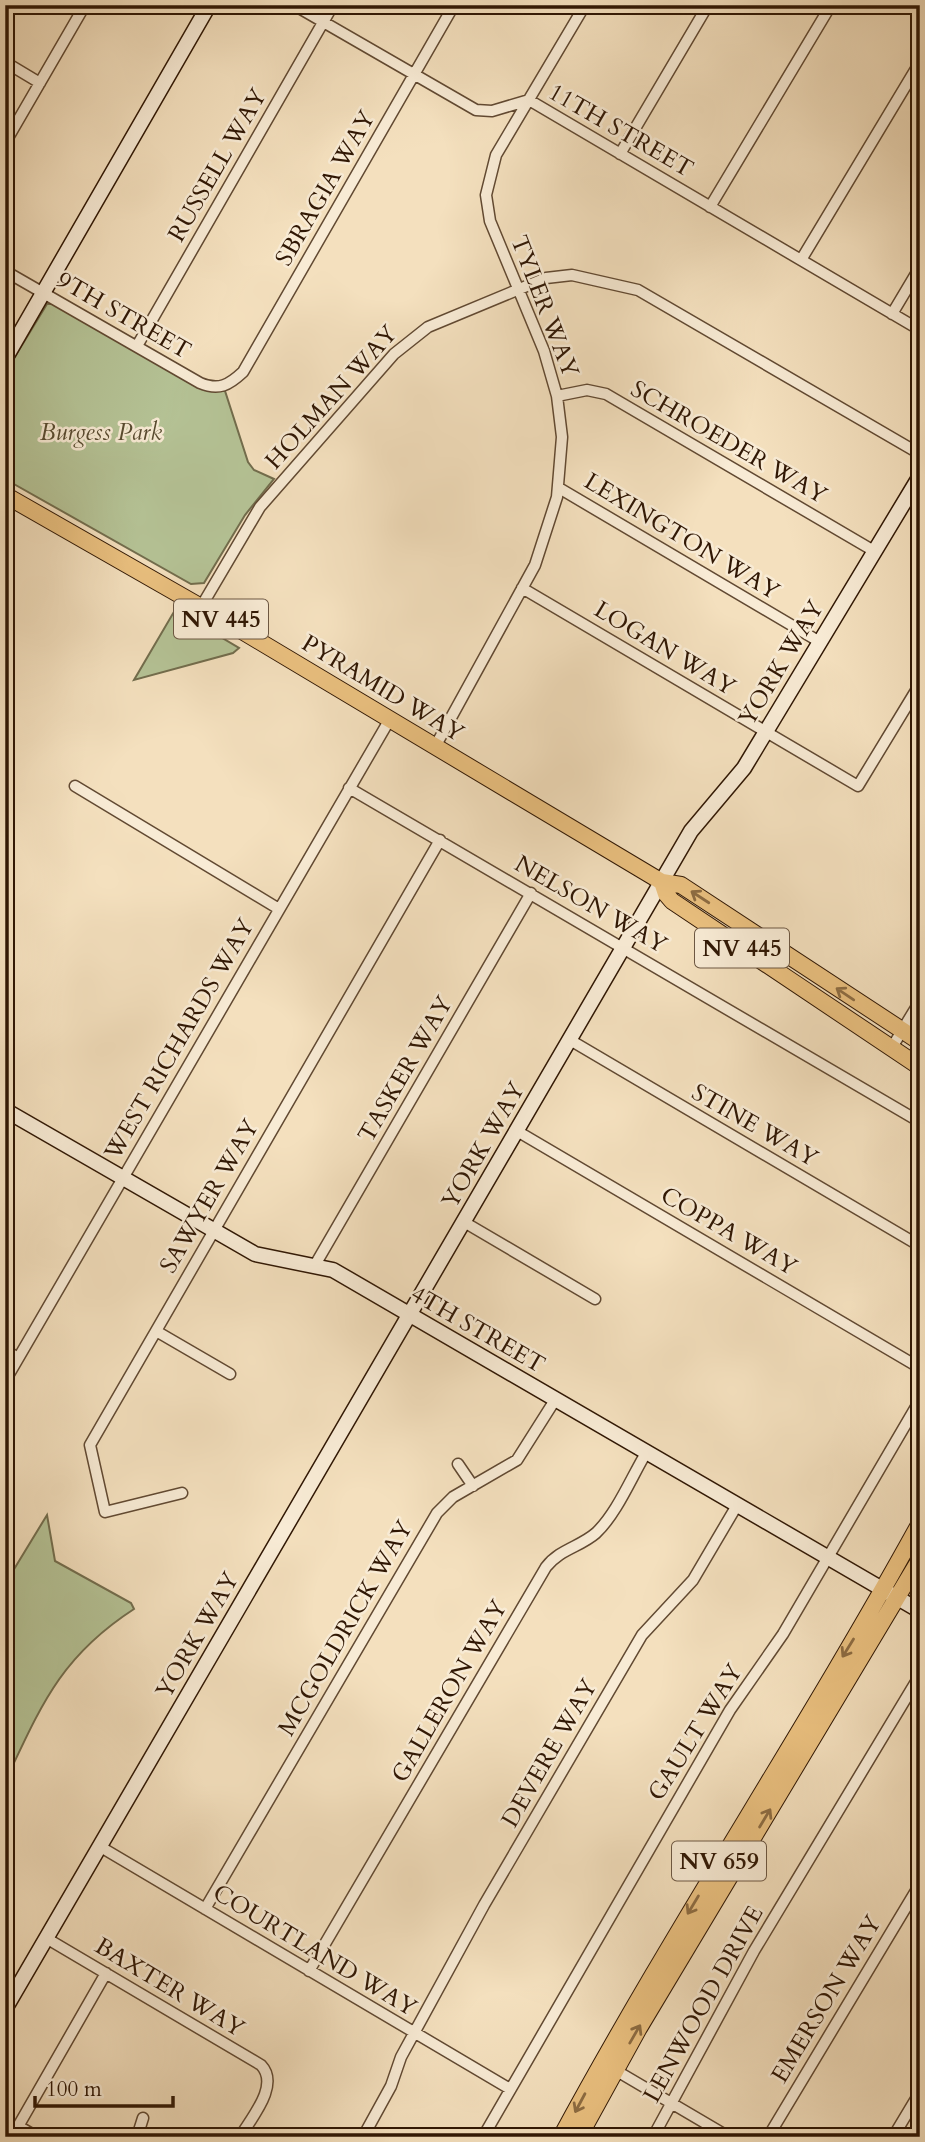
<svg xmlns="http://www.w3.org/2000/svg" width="925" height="2142" font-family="Cardo,serif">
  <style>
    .green { fill: #b5c396; stroke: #726d4d; stroke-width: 2 }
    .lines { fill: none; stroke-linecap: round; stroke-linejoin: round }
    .street-casing { stroke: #614932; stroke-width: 13 }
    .secondary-casing { stroke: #301704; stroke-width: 17 }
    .primary-casing { stroke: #301704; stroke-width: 18 }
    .street { stroke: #f8ebd5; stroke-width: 10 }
    .secondary { stroke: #f8ebd5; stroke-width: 14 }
    .primary { stroke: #eac07f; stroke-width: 16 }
    .oneway { stroke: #8d6c42 }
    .labels { text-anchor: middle; stroke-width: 5; stroke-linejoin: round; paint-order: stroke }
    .shield { fill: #f8ebd5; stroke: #6c5743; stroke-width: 2 }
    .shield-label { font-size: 23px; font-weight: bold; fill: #301704 }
    .street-label { font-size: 24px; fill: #301704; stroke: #f8ebd5 }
    .park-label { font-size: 24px; font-style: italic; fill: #584b30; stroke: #f8ebd5 }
  </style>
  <rect width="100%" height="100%" fill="#f4e0be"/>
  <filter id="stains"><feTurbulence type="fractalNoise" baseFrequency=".00286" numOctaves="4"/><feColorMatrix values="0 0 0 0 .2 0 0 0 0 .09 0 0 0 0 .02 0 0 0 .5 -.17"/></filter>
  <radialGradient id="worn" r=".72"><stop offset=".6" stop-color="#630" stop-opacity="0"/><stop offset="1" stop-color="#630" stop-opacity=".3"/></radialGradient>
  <path class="green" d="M47 304H54L197 387 225 391 248 462 254 470 274 479 245 515 204 583 191 584 5 479V373Z
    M175 610 239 648 233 653 134 680Z
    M47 1515 55 1561 131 1603 134 1609C60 1657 41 1706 5 1782V1584Z"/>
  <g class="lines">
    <defs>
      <path id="street" d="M294 5 476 110 492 111 529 100 920 330
        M5 62 40 83
        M5 143 85 5
        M620 154 708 5
        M710 207 831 5
        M801 260 920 62
        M5 271 200 383C219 391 229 385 243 372L454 5
        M892 314 920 267
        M137 346 333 5
        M557 396 587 390 606 394 874 551
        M559 488 820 642
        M522 588 858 786 920 684
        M201 607 260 507 394 354 428 327 546 278 572 275 638 290 920 454
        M436 745 535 565 557 497 562 437 557 396 544 351 490 221 486 195 496 155 585 5
        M75 786 279 909
        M349 788 920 1122
        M570 1040 920 1246
        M891 1049 920 1001
        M517 1131 920 1368
        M464 1222 595 1299
        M315 1265 531 893
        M156 1331 230 1374
        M5 1350 18 1358
        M5 1381 390 719
        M458 1464 473 1486
        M182 1493 105 1512 90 1445 440 840
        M99 1846 510 2089
        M205 1909 437 1513 453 1497 517 1460 555 1400
        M46 1938 261 2065C280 2085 252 2117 240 2137
        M309 1971 546 1567C560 1549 580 1547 596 1533 617 1513 631 1478 646 1453
        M610 2067 729 2137
        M18 2126 37 2137
        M12 2137 106 1973
        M137 2137 143 2118
        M363 2137 391 2086 401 2057 484 1905 642 1635 693 1580 736 1507
        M483 2137 730 1710 783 1634 920 1400
        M653 2137 754 1951 920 1675
        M768 2137 920 1884
        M893 2137 920 2092"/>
      <path id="secondary" d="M5 359 209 5
        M5 1110 255 1254 333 1270 920 1611
        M5 2009 691 831 744 768 920 476"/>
      <path id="primary" d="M5 495 222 619 662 882 681 885 920 1042
        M662 882 666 894 672 901 920 1067
        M561 2137C674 1928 806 1730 920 1523
        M579 2137 639 2028 920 1559"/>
    </defs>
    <use href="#street" class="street-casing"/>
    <use href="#secondary" class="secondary-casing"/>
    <use href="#primary" class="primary-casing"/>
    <use href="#street" class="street"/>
    <use href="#secondary" class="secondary"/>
    <use href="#primary" class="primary"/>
  </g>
  <defs><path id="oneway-shaft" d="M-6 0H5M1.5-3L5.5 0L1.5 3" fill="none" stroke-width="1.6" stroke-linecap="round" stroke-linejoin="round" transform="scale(1.75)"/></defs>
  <g class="oneway">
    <use href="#oneway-shaft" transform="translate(700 897) rotate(-147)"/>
    <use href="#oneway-shaft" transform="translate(845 994) rotate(-146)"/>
    <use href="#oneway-shaft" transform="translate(848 1648) rotate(122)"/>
    <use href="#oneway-shaft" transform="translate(765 1818) rotate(-59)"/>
    <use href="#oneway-shaft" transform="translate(693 1905) rotate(121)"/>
    <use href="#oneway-shaft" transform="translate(635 2034) rotate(-60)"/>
    <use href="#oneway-shaft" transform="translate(580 2103) rotate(118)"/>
  </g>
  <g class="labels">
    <g class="shield">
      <rect x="174" y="599.5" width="94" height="39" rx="5"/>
      <rect x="695" y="928.5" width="94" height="39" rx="5"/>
      <rect x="672" y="1841.5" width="94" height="39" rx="5"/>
    </g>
    <g class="shield-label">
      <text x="221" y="627">NV 445</text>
      <text x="742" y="956">NV 445</text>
      <text x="719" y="1869">NV 659</text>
    </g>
    <g class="street-label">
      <text transform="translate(621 130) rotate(30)" y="8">11TH STREET</text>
      <text transform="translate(217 165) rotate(-60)" y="8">RUSSELL WAY</text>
      <text transform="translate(325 188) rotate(-60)" y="8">SBRAGIA WAY</text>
      <text transform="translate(545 306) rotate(69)" y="8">TYLER WAY</text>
      <text transform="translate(124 315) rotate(30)" y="8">9TH STREET</text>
      <text transform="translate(331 397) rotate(-48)" y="8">HOLMAN WAY</text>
      <text transform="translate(729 442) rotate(30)" y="8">SCHROEDER WAY</text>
      <text transform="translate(682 536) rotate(31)" y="8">LEXINGTON WAY</text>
      <text transform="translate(665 648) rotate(31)" y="8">LOGAN WAY</text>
      <text transform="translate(781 663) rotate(-59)" y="8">YORK WAY</text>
      <text transform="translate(383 688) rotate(31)" y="8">PYRAMID WAY</text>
      <text transform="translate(591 904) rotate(30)" y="8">NELSON WAY</text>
      <text transform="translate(179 1039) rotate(-60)" y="8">WEST RICHARDS WAY</text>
      <text transform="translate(405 1069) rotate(-60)" y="8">TASKER WAY</text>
      <text transform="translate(755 1125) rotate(30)" y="8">STINE WAY</text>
      <text transform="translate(483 1145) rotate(-60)" y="8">YORK WAY</text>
      <text transform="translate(209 1196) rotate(-60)" y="8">SAWYER WAY</text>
      <text transform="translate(729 1231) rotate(30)" y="8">COPPA WAY</text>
      <text transform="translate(478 1329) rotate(30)" y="8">4TH STREET</text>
      <text transform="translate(345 1628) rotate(-60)" y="8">MCGOLDRICK WAY</text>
      <text transform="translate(197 1635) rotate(-60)" y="8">YORK WAY</text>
      <text transform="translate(449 1691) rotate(-60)" y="8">GALLERON WAY</text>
      <text transform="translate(695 1732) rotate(-58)" y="8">GAULT WAY</text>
      <text transform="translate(549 1753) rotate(-60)" y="8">DEVERE WAY</text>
      <text transform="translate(315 1950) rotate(31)" y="8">COURTLAND WAY</text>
      <text transform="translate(170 1987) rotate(31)" y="8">BAXTER WAY</text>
      <text transform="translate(826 1999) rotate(-59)" y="8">EMERSON WAY</text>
      <text transform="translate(703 2004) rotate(-61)" y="8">LENWOOD DRIVE</text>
    </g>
    <g class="park-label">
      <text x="101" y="440">Burgess Park</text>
    </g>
  </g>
  <rect width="925" height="2142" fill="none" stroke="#f4e0be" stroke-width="28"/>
  <rect x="7" y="7" width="911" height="2128" fill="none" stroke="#301704" stroke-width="3.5"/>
  <rect x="14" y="14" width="897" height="2114" fill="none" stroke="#301704" stroke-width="2"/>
  <path d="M35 2096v10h138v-10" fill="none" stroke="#301704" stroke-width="3.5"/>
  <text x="46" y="2096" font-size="21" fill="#301704" stroke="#f8ebd5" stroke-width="5" paint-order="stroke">100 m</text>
  <rect width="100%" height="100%" filter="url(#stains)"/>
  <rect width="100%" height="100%" fill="url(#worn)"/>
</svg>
